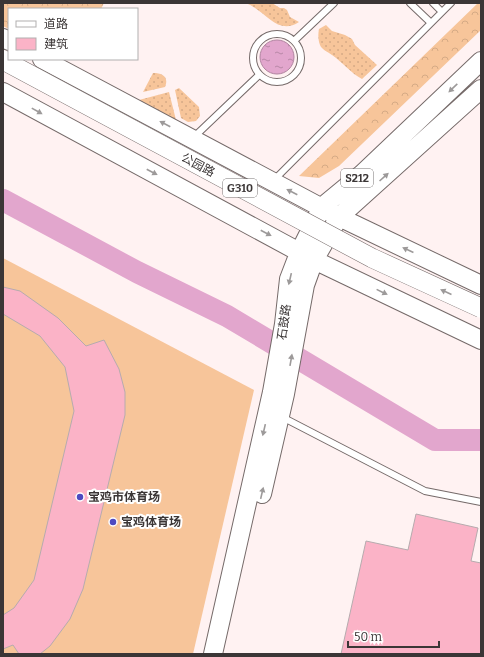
<svg xmlns="http://www.w3.org/2000/svg" width="484" height="657" font-family="Bitter,'Noto Sans SC',serif">
  <style>
    .grass { fill: url(#grass-dots) }
    .forest { fill: url(#forest-crowns) }
    .garden { fill: #f7c59a }
    .water { fill: url(#water-ripples); stroke: #b084a0 }
    .lines { fill: none; stroke-linecap: round; stroke-linejoin: round }
    .river { stroke: #e2a6cd; stroke-width: 22 }
    .building { fill: #fbb3c7; stroke: #b6abae }
    .service-casing { stroke: #756a69; stroke-width: 8 }
    .primary-casing { stroke: #756a69; stroke-width: 20 }
    .service { stroke: #fff; stroke-width: 6 }
    .primary { stroke: #fff; stroke-width: 18 }
    .trunk-bridge-casing { stroke: #756a69; stroke-width: 20; stroke-linecap: butt }
    .trunk-bridge { stroke: #fff; stroke-width: 19 }
    .oneway { fill: #9d9a9a }
    .poi-dot { fill: #4e4ac1; stroke: #fff; stroke-width: 1.5 }
    .labels { text-anchor: middle; stroke-width: 4; stroke-linejoin: round; paint-order: stroke }
    .shield { fill: #fff; stroke: #767272; stroke-width: 1 }
    .shield-label { font-size: 11px; font-weight: bold; fill: #3b3636 }
    .street-label { font-size: 12px; fill: #3b3636; stroke: #fff }
    .poi-label { font-size: 12px; font-weight: bold; fill: #3b3636; stroke: #fff; text-anchor: start }
  </style>
  <defs>
    <pattern id="grass-dots" width="8" height="8" patternUnits="userSpaceOnUse"><rect width="8" height="8" fill="#f7c59a"/><path d="M2 2h.1M6 6h.1" fill="none" stroke="#d5aa85" stroke-width="1.8" stroke-linecap="round"/></pattern>
    <pattern id="forest-crowns" width="20" height="18" patternUnits="userSpaceOnUse"><rect width="20" height="18" fill="#f7c59a"/><path d="M2 6a3 3 0 1 1 6 0M12 15a3 3 0 1 1 6 0" fill="none" stroke="#d5aa85"/></pattern>
    <pattern id="water-ripples" width="26" height="14" patternUnits="userSpaceOnUse"><rect width="26" height="14" fill="#e2a6cd"/><path d="M2 4q2-2 4 0t4 0M15 11q2-2 4 0t4 0" fill="none" stroke="#b888a7"/></pattern>
  </defs>
  <rect width="100%" height="100%" fill="#fff2f2"/>
  <path class="grass" d="M245 3H272L280 8H284L287 10 290 17 299 22C277 37 265 9 245 3Z
    M326 25 332 31 345 35 352 39 355 45 377 65 362 79C352 74 342 62 332 55 327 51 322 50 320 45 318 40 318 34 319 29Z
    M153 73C163 73 169 77 165 87L143 92Z
    M179 88 199 107 200 116 196 121 188 122 181 118 175 90Z
    M169 92 176 120 139 100Z"/>
  <path class="forest" d="M3 3H104L101 9H9V29L3 26Z
    M478 3H481V30L339 166 319 178 299 176Z"/>
  <path class="garden" d="M3 258 254 390 193 654H3Z"/>
  <path class="water" d="M260 57a17 17 0 1 1 34 0a17 17 0 1 1-34 0Z"/>
  <g class="lines">
    <path class="river" d="M3 200 137 272 227 316 435 440H481"/>
  </g>
  <path class="building" d="M3 287 20 291 58 318 86 346 104 340 119 369 125 392V415L83 589 70 619 50 646 40 654H19L13 645 3 649V615L14 608 34 580 74 411 65 367 40 336 3 314Z
    M416 514 478 528 471 561 481 563V654H341L366 541 408 550Z"/>
  <g class="lines">
    <defs>
      <path id="service" d="M433 3 442 12
        M431 23 451 3
        M253 58a24 24 0 1 1 48 0a24 24 0 1 1-48 0Z
        M295 40 334 3
        M194 137 259 75
        M274 180 431 23 410 3
        M282 417 425 491 481 502"/>
      <path id="primary" d="M3 38 9 41
        M42 59 339 217 481 285
        M3 92 314 260 481 340
        M262 494 285 394 305 285 314 260 339 217 481 89
        M213 654 272 392 284 324 289 279 299 253 322 207 362 174 481 61"/>
    </defs>
    <use href="#service" class="service-casing"/>
    <use href="#primary" class="primary-casing"/>
    <use href="#service" class="service"/>
    <use href="#primary" class="primary"/>
    <defs>
      <path id="trunk-bridge" d="M3 60 372 258 481 308"/>
    </defs>
    <use href="#trunk-bridge" class="trunk-bridge-casing"/>
    <use href="#trunk-bridge" class="trunk-bridge"/>
  </g>
  <defs><path id="oneway-solid" d="M-6-.8H1V-3.2L6.5 0L1 3.2V.8H-6Z"/></defs>
  <g class="oneway">
    <use href="#oneway-solid" transform="translate(453 88) rotate(136)"/>
    <use href="#oneway-solid" transform="translate(37 111) rotate(29)"/>
    <use href="#oneway-solid" transform="translate(165 124) rotate(-152)"/>
    <use href="#oneway-solid" transform="translate(152 172) rotate(28)"/>
    <use href="#oneway-solid" transform="translate(384 177) rotate(-42)"/>
    <use href="#oneway-solid" transform="translate(292 192) rotate(-153)"/>
    <use href="#oneway-solid" transform="translate(266 233) rotate(28)"/>
    <use href="#oneway-solid" transform="translate(408 250) rotate(-155)"/>
    <use href="#oneway-solid" transform="translate(290 279) rotate(103)"/>
    <use href="#oneway-solid" transform="translate(382 292) rotate(26)"/>
    <use href="#oneway-solid" transform="translate(446 292) rotate(-156)"/>
    <use href="#oneway-solid" transform="translate(291 360) rotate(-80)"/>
    <use href="#oneway-solid" transform="translate(264 430) rotate(103)"/>
    <use href="#oneway-solid" transform="translate(262 493) rotate(-77)"/>
  </g>
  <g class="poi-dot">
    <circle cx="80" cy="497" r="4"/>
    <circle cx="113" cy="522" r="4"/>
  </g>
  <g class="labels">
    <g class="shield">
      <rect x="341" y="169" width="32" height="18" rx="3"/>
      <rect x="223" y="179" width="34" height="18" rx="3"/>
    </g>
    <g class="shield-label">
      <text x="357" y="182">S212</text>
      <text x="240" y="192">G310</text>
    </g>
    <g class="street-label">
      <text transform="translate(198 165) rotate(28)" y="4">公园路</text>
      <text transform="translate(284 322) rotate(-82)" y="4">石鼓路</text>
    </g>
    <g class="poi-label">
      <text x="88" y="501">宝鸡市体育场</text>
      <text x="121" y="526">宝鸡体育场</text>
    </g>
  </g>
  <rect width="484" height="657" fill="none" stroke="#3b3636" stroke-width="8"/>
  <rect x="8" y="8" width="130" height="52" fill="#ffffff" stroke="#b1afaf"/>
  <rect x="16" y="21" width="20" height="6" fill="#ffffff" stroke="#b1afaf"/>
  <text x="44" y="28" font-size="12" fill="#3b3636">道路</text>
  <rect x="16" y="38" width="20" height="12" fill="#fbb3c7" stroke="#b1afaf"/>
  <text x="44" y="48" font-size="12" fill="#3b3636">建筑</text>
  <path d="M348 641v6h91v-6" fill="none" stroke="#3b3636" stroke-width="2"/>
  <text x="354" y="641" font-size="12" fill="#3b3636" stroke="#ffffff" stroke-width="3" paint-order="stroke">50 m</text>
</svg>
